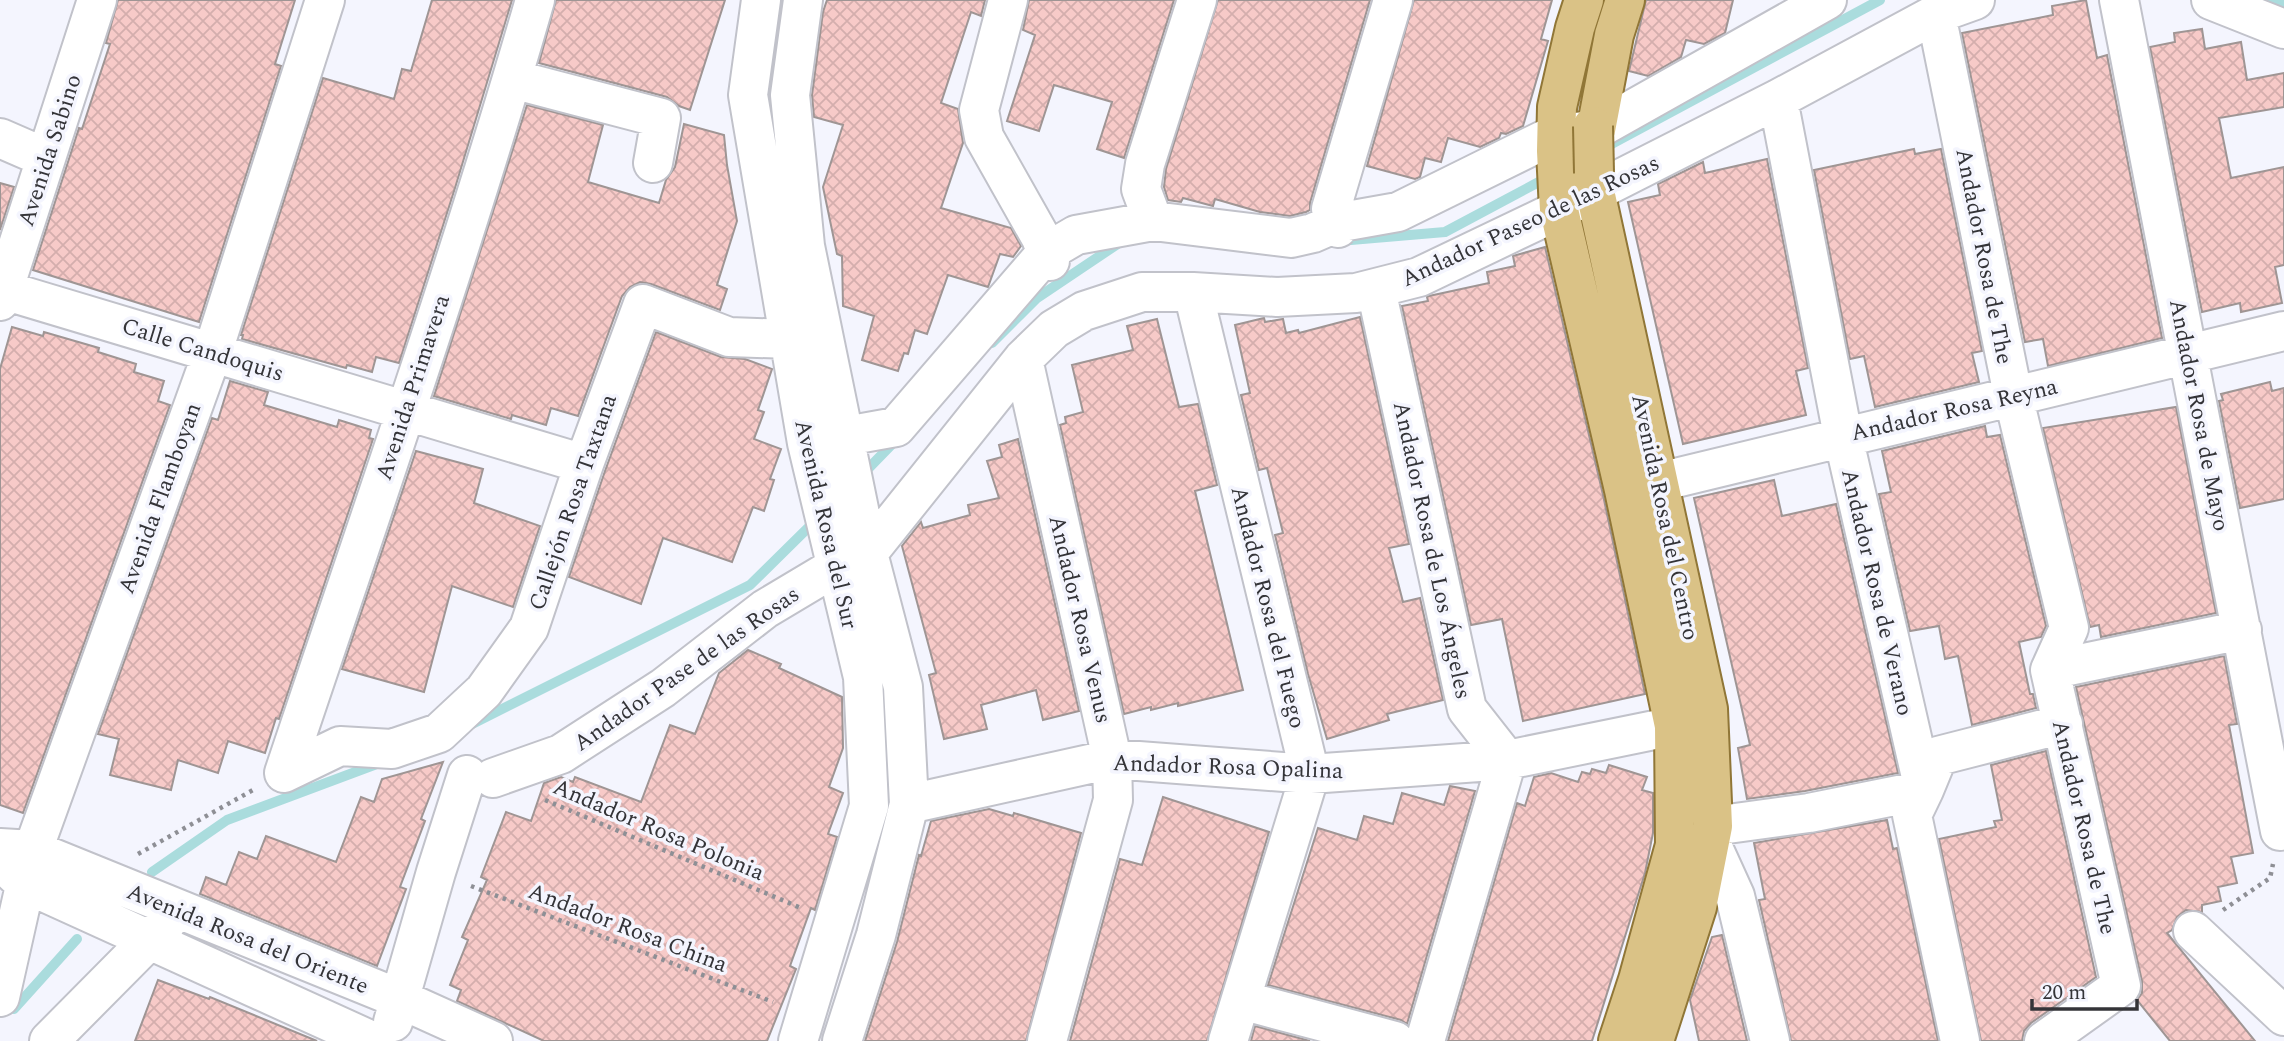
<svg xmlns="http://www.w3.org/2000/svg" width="2284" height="1041" font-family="Spectral,serif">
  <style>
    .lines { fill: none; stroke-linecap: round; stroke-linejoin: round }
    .stream { stroke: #aadcdd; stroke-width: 10 }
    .building { fill: url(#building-cross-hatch); stroke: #9f9594; stroke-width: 2 }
    .minor-casing { stroke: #c1c2ca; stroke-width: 42 }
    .major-casing { stroke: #907637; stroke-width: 42 }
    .path { stroke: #8e8f95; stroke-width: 4.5; stroke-dasharray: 3.5 5; stroke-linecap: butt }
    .minor { stroke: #fff; stroke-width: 38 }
    .major { stroke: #dac286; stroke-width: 38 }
    .major-bridge-casing { stroke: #907637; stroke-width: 42; stroke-linecap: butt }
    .major-bridge { stroke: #dac286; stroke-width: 38 }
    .labels { text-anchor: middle; stroke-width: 7; stroke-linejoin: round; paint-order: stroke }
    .street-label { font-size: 23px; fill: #343438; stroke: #f4f5fe }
  </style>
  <defs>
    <pattern id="building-cross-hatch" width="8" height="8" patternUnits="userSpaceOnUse" patternTransform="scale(1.75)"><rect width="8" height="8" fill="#f7cac8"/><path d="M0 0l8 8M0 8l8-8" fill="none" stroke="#d4aead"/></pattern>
  </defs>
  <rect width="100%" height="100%" fill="#f4f5fe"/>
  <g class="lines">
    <path class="stream" d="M2269 0 2284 5
      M1602 149 1880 0
      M1339 241 1445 232 1550 176
      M992 343 1037 298 1122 241
      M862 475 897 439
      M468 726 750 585 818 518
      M152 872 227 820 382 762
      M14 1009 77 939"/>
  </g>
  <path class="building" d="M118 0H295L275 64 281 66 199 322 33 270 79 128 82 129 110 44 106 43Z
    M432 0H512L455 188 399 363 376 357 372 372 347 365 346 368 242 339 243 335H241L323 78 394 99 402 69 411 71Z
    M556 0H725L690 110 679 106 667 97 539 63Z
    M827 0H985L981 16 971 12 941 103 958 109 963 143 941 208 1011 228 1021 246 1013 257 1000 254 988 287 948 275 927 334 915 330 908 354 904 353 898 371 862 360 874 316 843 306 842 256 837 254 823 187 843 125 814 117 812 95 823 12Z
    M1029 0H1174L1124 158 1097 149 1112 102 1054 85 1039 131 1007 121 1035 35 1023 30Z
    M1218 0H1370L1310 203V210L1306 212 1290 216 1260 212 1215 199 1213 206 1183 198 1181 202 1168 200 1164 187 1166 169Z
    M1414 0H1552L1541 39 1548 41 1523 126 1506 134 1501 133 1499 138 1480 147 1448 138 1441 162 1425 158 1420 177 1415 179 1367 166Z
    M1646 0H1733L1725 33 1704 44 1686 40 1681 57 1648 76 1629 71Z
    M2086 0 2097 58 2107 55 2162 338 2048 366 2043 339 2025 342 1962 33 2053 15 2052 6Z
    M2202 29 2205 49 2241 42 2247 80 2284 73V107L2219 118 2231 178 2284 167V265L2275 267 2282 303 2241 312 2240 303 2202 312 2150 47 2175 42 2174 33Z
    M527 105 603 125 588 182 659 203 666 180 675 167 684 124 724 135 727 165 737 221 717 285 727 289 720 310 651 284 640 282 630 287 622 296 578 416 551 408 546 425 512 415 511 419 434 396Z
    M1914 149 1915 154 1941 149 1982 351 1972 353 1979 382 1875 407 1864 356 1850 359 1814 170Z
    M1767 159 1808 368 1796 371 1806 415 1683 444 1628 202 1660 195 1658 184 1703 162 1705 173Z
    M0 183 14 187 0 230Z
    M1545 247 1603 495 1645 694 1523 721 1502 619 1471 625 1402 306 1428 301 1427 297 1429 296 1489 283 1487 272 1515 266 1513 256Z
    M1360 317 1409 544 1389 548 1403 602 1420 598 1443 700 1387 714 1389 720 1327 739 1308 674 1275 535 1283 533 1267 468 1259 470 1241 395 1250 393 1235 325 1264 318 1265 322 1283 319 1286 333 1298 330 1299 333Z
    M1157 319 1179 407 1198 404 1217 485 1195 491 1243 690 1178 706V703L1151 710V707L1124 714 1060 425 1066 423 1065 417 1083 412 1072 365 1133 350 1127 326Z
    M12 327 43 336 44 332 99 348 98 352 136 364 134 372 164 381 158 401 170 405 23 813 0 805V369Z
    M656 332 721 357 745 359 772 369 758 410 764 412 754 439 781 449 770 479 774 480 764 511 753 507 732 562 663 538 641 604 569 577 605 471Z
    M230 381 268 392 264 405 337 427 339 420 371 430 369 438 373 439 279 719 276 718 265 753 228 741 218 773 178 760 171 790 110 775 119 739 98 734 212 418 218 420Z
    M2270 382 2272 391 2284 388V499L2240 508 2219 401 2223 400 2221 394Z
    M2176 407 2216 613 2101 637 2099 625 2090 627 2043 428Z
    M1985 426 1987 437 2000 435 2046 626 2041 637 2019 642 2030 694H2033L2036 708 1972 725 1958 656 1945 659 1939 626 1910 631 1879 494 1891 492 1882 451Z
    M1018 439 1079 711 1043 720 1036 690 981 705 987 729 944 739 929 675 936 673 902 546 921 522 923 528 970 515 968 505 999 498 987 461 1002 457 999 445Z
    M416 451 483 469 474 503 540 526 513 607 452 586 424 692 342 669Z
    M1774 480 1782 516 1836 504 1898 773 1805 791 1747 799 1738 748 1750 745 1694 498Z
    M748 650 781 664 779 668 842 697 843 748 829 787 843 793 828 834 837 837 815 910 811 908 790 966 796 969 767 1041H544L457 1001 461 990 450 985 468 940 462 937 487 880 481 877 506 812 531 821 544 783 561 777 573 782 575 777 641 802 670 725 695 734 719 673Z
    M2224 656 2237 724 2229 725 2253 853 2231 857 2237 883 2218 887 2221 901 2202 905V912L2186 910 2177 917 2172 930 2167 933 2255 1041H2170L2137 1000 2142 993V981L2076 687Z
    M2046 751 2096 977 2031 1023 2024 1031 2022 1041H1981L1939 839 1996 827 1994 821 2002 820 1991 765Z
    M443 762 421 819 425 821 400 887 406 889 377 966 200 894 206 877 226 885 239 852 257 859 266 836 336 862 361 797 374 802 382 779Z
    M1609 765 1647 777 1642 790 1653 793V833L1645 873 1592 1041H1448L1517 803 1525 806 1534 777 1551 773 1578 782 1582 772 1590 774 1592 769 1606 773Z
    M1450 786 1475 791 1407 1024 1401 1020 1268 985 1318 828 1357 840 1364 816 1393 824 1402 793 1444 805Z
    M1163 797 1269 832 1207 1041H1070L1120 859 1142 865Z
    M989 809 1013 816 1014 813 1081 833 1026 1041H865L897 942 919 855 921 856 931 821Z
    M1887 820 1893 849 1897 848 1938 1041H1791L1759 900 1765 899 1754 843Z
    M1722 935 1747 1041H1699L1690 1000 1712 937Z
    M158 980 209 999 210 997 317 1041H135Z
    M1255 1026 1310 1041H1251Z"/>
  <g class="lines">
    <defs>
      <path id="minor" d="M761 0 748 95 807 443 863 677 869 806 798 1041
        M803 0 790 95 805 246 868 553 903 687 909 804 876 935 842 1041
        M1008 0 979 110 984 137 1041 238 1050 261
        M2119 0 2280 831
        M2211 0 2284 29
        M1936 14 2013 395 2069 628 2050 670 2121 986 2044 1041
        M512 79 661 118 653 163
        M1778 99 1843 436 1924 790 1912 815 1960 1041
        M0 138 46 158
        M1153 221 1141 189 1145 164 1197 0
        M1338 228 1331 209 1393 0
        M0 289 584 464
        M1376 289 1467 709 1507 760 1425 1041
        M1193 292 1310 774 1228 1041
        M0 301 97 0
        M1023 359 1112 759 1113 800 1047 1041
        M807 443 896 427 1047 252 1076 235 1153 221 1291 238 1313 233 1336 223 1398 212 1556 134 1596 130 1827 0
        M1626 490 2284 331
        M868 553 1023 359 1054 329 1084 311 1142 292H1193L1277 297 1356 293 1419 277 1559 210 1778 99 1936 14 1975 0
        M2050 670 2242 630
        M284 773C370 516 460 260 535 0
        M284 773 340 746 392 749 439 733 484 691 529 628 584 464 643 304 729 337 789 339
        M493 778 561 754 663 688 765 609 837 566
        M909 804 1112 759 1310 774 1507 760 1674 726
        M1713 826 1809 813 1924 790 1938 756 2063 724
        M1710 841 1735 896 1770 1041
        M0 848 33 850 400 999 493 1041
        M6 866 24 883 372 1041
        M2193 931 2284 1016
        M0 997 33 850 213 351 325 0
        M1241 1000 1395 1041
        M393 1022 436 872 467 775
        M49 1041 166 923"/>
      <path id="major" d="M1584 0 1575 28 1557 107 1556 151 1559 210 1624 490 1674 726 1675 845 1638 980 1618 1041
        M1593 126 1596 130 1614 35 1625 0
        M1594 173 1595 191 1708 709 1713 826 1697 907 1654 1041"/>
    </defs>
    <use href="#minor" class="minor-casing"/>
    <use href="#major" class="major-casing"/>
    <path class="path" d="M545 800 801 908
      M138 854 253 790
      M471 886 773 1002
      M2223 910 2270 878 2273 864"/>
    <use href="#minor" class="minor"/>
    <use href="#major" class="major"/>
    <defs>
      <path id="major-bridge" d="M1593 126 1594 173"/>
    </defs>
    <use href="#major-bridge" class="major-bridge-casing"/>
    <use href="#major-bridge" class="major-bridge"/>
  </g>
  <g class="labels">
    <g class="street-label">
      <text transform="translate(49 150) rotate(-72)" y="8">Avenida Sabino</text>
      <text transform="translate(1530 220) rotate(-25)" y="8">Andador Paseo de las Rosas</text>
      <text transform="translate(1985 256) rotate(79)" y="8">Andador Rosa de The</text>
      <text transform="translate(203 349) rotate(17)" y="8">Calle Candoquis</text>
      <text transform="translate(412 387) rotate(-72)" y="8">Avenida Primavera</text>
      <text transform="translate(1954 409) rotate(-13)" y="8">Andador Rosa Reyna</text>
      <text transform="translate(2200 415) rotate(79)" y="8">Andador Rosa de Mayo</text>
      <text transform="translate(159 498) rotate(-70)" y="8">Avenida Flamboyan</text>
      <text transform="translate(572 502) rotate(-71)" y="8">Callejón Rosa Taxtana</text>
      <text transform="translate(1666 517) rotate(78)" y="8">Avenida Rosa del Centro</text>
      <text transform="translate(827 524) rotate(77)" y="8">Avenida Rosa del Sur</text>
      <text transform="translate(1433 550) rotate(78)" y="8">Andador Rosa de Los Ángeles</text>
      <text transform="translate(1878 592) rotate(77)" y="8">Andador Rosa de Verano</text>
      <text transform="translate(1269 607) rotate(76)" y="8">Andador Rosa del Fuego</text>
      <text transform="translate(1081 619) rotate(77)" y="8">Andador Rosa Venus</text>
      <text transform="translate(686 668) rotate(-35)" y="8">Andador Pase de las Rosas</text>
      <text transform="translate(1228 766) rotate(2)" y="8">Andador Rosa Opalina</text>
      <text transform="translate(2085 827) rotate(77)" y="8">Andador Rosa de The</text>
      <text transform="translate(659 829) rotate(23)" y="8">Andador Rosa Polonia</text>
      <text transform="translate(628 927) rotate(21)" y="8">Andador Rosa China</text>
      <text transform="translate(248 938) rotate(22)" y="8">Avenida Rosa del Oriente</text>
    </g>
  </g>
  <path d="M2032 999v10h105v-10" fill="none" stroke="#343438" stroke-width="3.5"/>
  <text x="2042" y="999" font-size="21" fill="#343438" stroke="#f4f5fe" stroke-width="5" paint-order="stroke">20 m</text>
</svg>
